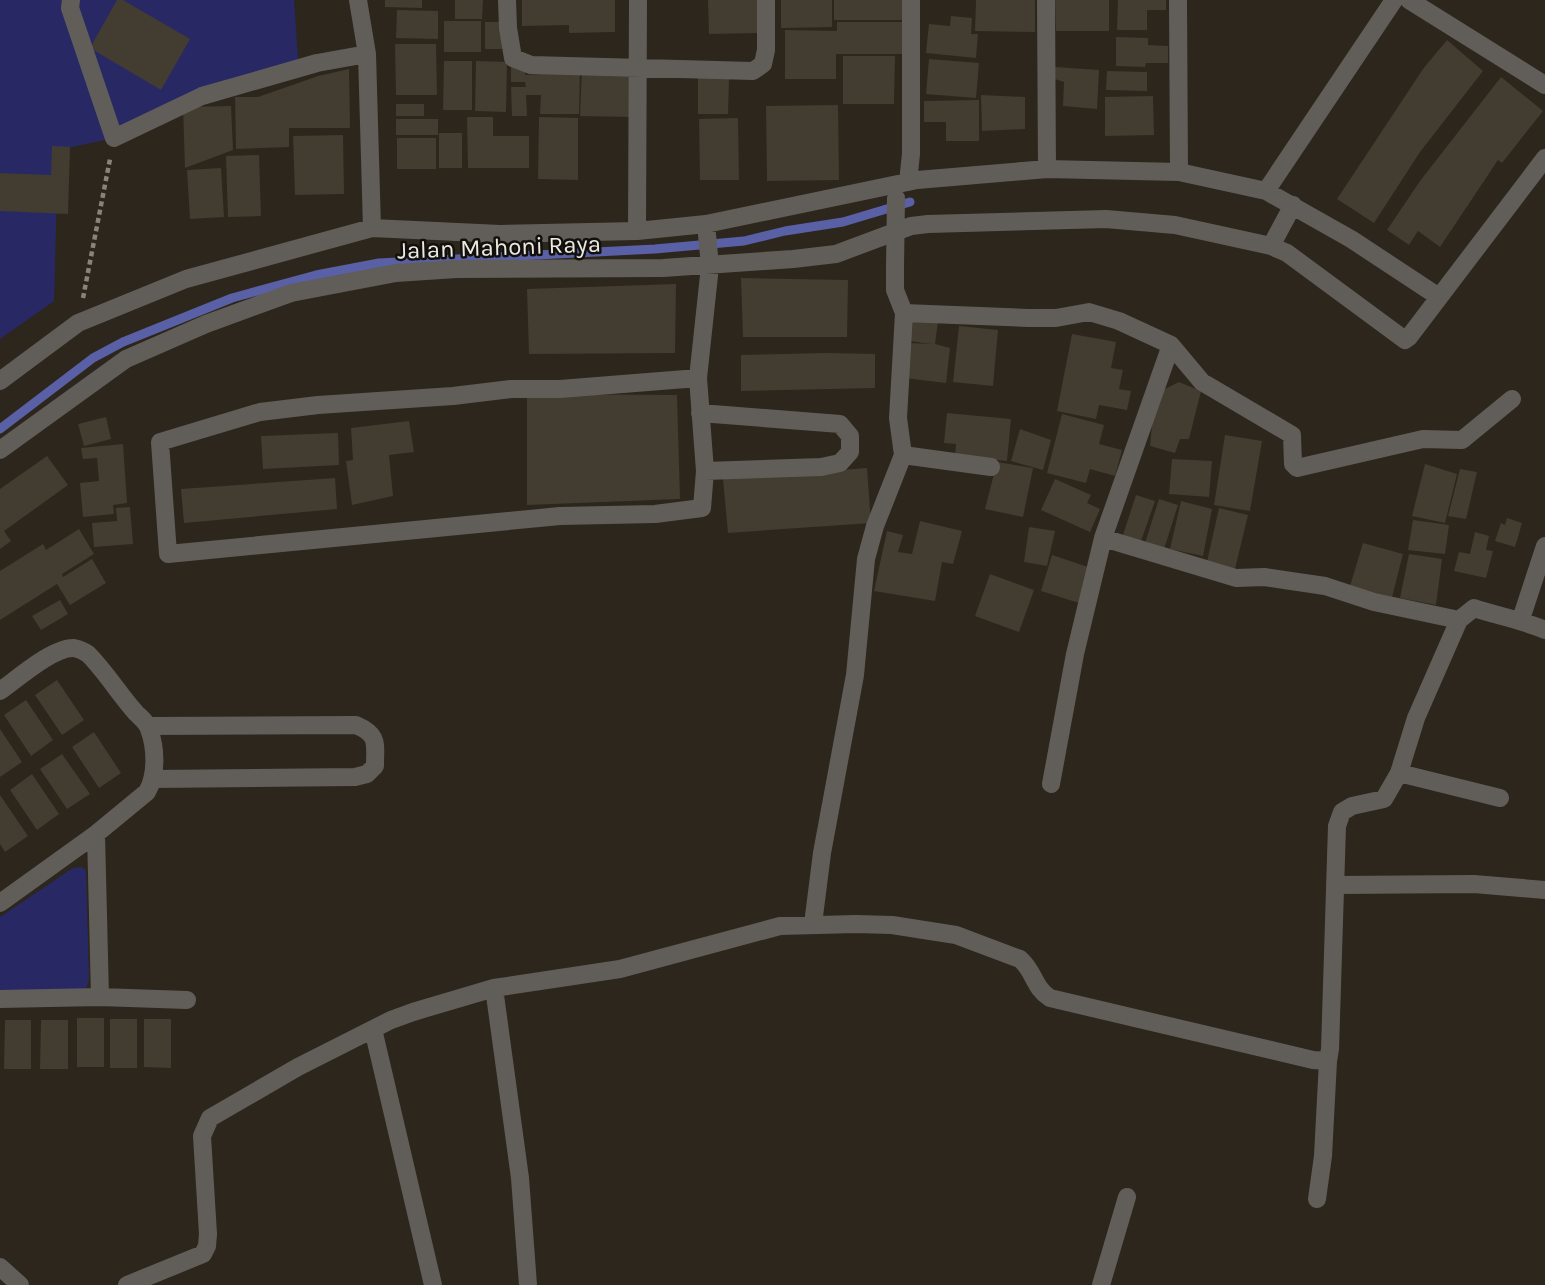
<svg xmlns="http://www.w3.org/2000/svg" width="1545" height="1285" font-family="Karla,sans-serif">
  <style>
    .green { fill: #282964 }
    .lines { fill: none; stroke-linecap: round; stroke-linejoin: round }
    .stream { stroke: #5a60a6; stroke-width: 9 }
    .building { fill: #423c31 }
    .path { stroke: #88837b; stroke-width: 4.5; stroke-dasharray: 5 3.5; stroke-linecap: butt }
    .minor { stroke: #615e59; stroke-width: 18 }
    .minor-bridge { stroke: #615e59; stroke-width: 18 }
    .labels { text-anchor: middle; stroke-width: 5; stroke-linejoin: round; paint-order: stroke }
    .street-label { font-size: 24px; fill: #ece8e2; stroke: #12100c }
  </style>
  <rect width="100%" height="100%" fill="#2c261d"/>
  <path class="green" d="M0 0H294L298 59 202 96 114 138 58 150 54 301 0 339Z
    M81 867 86 870 89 978 87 987 82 991 0 990V917L73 868Z"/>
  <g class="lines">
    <path class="stream" d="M0 429 93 358 123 342 232 298 316 275 379 263 655 249 744 241 785 231 843 222 910 202"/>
  </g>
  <path class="building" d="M117 0H123L190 39 161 90 90 48Z
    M385 0H422V8L385 7Z
    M455 0H483L482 19H455Z
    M522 0H615V32L569 33V25L522 26Z
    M708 0H759V33L709 34Z
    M781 0H832V27L781 28Z
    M834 0H903V20H834Z
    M976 0H1035V32L975 31Z
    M1055 0H1109V31H1056Z
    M1118 0H1166V10H1147V30H1117Z
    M397 10 438 11V39L396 38Z
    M951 16 972 18 971 34H978L976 58 926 53 929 24 950 26Z
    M444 21H481V52H444Z
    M485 22H502V49H485Z
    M837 22H904V54H836V79H785V30L837 31Z
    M1116 37 1148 38V45L1168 46V63H1146L1145 67 1116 66Z
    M1447 40 1483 71 1420 152 1374 223 1337 199 1423 69Z
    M395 44H436L437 95H396Z
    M843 56H895L894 104H843Z
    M929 59 979 63 976 98 926 94Z
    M444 61H472V110H443Z
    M476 61 507 62 506 112 475 111Z
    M511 65H525V75L541 74 542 67 580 68 579 114H540L541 95H526L527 116H512L511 87H526L525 82H511Z
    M1055 67 1099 70 1097 109 1063 106 1064 82 1055 79Z
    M349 69 350 128H289V147L236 149 235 97H258L318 76Z
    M582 69 633 71 631 117 580 116Z
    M1107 71 1147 72V91L1106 90Z
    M698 77 729 78 728 114H698Z
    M1501 77 1543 111 1502 163 1498 160 1440 247 1418 231 1409 245 1387 230 1420 181Z
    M981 95 1025 97V129L982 131Z
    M1153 96 1154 135 1105 136V97Z
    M979 100V141H946V122H924V101Z
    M396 104H424V116H396Z
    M838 105 839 180 767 181 766 106Z
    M231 106 233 150 185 168 183 107Z
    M467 117H493V136H529V168H468Z
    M539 117 578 118V180L538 179Z
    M738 118 739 180H700L699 119Z
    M396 119H438V135H396Z
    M439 133H462V168H439Z
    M343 135 344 194 295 195 293 136Z
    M397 138H436V169H397Z
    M52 146 70 147 68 214 0 211V173L51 175Z
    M259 155 261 216 228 217 226 156Z
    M221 168 224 217 190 219 187 170Z
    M741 278 848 280 847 337H743Z
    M676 284 675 353 529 354 527 289Z
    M912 318 938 321 935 344 950 348 946 383 905 378 910 343 932 344 909 341Z
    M959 326 998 330 993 386 953 382Z
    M1072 334 1116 342 1111 368 1123 370 1119 389 1131 391 1127 410 1099 405 1096 419 1057 411Z
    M824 353 875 354V388L741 391V355Z
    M1179 382 1201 391 1189 439H1180L1175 453 1150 446 1155 394Z
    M527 394 677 395 680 499 527 505Z
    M947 413 1011 419 1007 461 955 456 956 444 944 443Z
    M1062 414 1104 425 1099 444 1122 450 1115 476 1090 469 1086 483 1047 473Z
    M106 417 111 439 84 446 78 424Z
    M409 421 414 452 389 455 393 496 352 505 346 461 353 460 351 428Z
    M1020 429 1051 440 1043 470 1011 461Z
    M338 433 339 465 263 469 261 436Z
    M1225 435 1262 441 1250 511 1214 505Z
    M123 444 127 503 113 505 114 514 83 517 80 483 99 481 97 458 83 459 81 448Z
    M47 456 68 485 4 531 11 541 0 549V489Z
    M1172 459 1212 461 1209 497 1169 494Z
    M997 462 1033 468 1023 517 985 509Z
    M1425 464 1457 474 1445 523 1412 516Z
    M867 468 871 523 728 533 723 479Z
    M1460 469 1477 472 1466 519 1448 516Z
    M335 478 337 509 184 523 181 489Z
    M1055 479 1091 495 1087 503 1100 509 1090 532 1041 510Z
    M1136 495 1155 501 1140 544 1122 538Z
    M1159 499 1178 505 1164 549 1145 543Z
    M1181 501 1212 509 1203 556 1170 549Z
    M130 507 133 544 94 547 92 523 117 521 116 508Z
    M1219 508 1248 515 1235 569 1207 562Z
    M1507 518 1522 523 1515 547 1495 541 1501 523 1505 525Z
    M1413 520 1449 525 1445 554 1408 550Z
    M920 521 962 531 953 564 942 562 935 601 874 591 887 531 903 535 898 552 912 554Z
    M1029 527 1055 531 1047 566 1024 562Z
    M79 529 94 554 62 574 63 577 92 559 106 583 70 605 57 584 0 620V571L43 544 46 550Z
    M1475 532 1489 536 1486 550 1493 551 1486 578 1454 571 1459 552 1470 554Z
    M1363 543 1403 554 1391 601 1350 586Z
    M1409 554 1442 559 1436 605 1400 598Z
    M1052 555 1091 568 1079 603 1041 591Z
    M990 574 1034 590 1019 632 975 616Z
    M60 600 68 614 41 630 32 616Z
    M57 680 84 720 62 735 35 695Z
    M26 700 53 740 31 756 4 715Z
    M0 729 22 762 0 777Z
    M94 732 121 773 99 788 72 747Z
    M62 754 90 794 67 809 40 769Z
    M32 774 59 814 37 830 10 790Z
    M0 795 28 836 5 852 0 844Z
    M77 1018H104V1067H77Z
    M110 1019H137V1068H110Z
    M144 1019H171V1068L144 1067Z
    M5 1020H31V1069H4Z
    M41 1020H68V1069H40Z"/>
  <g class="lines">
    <path class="path" d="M83 298 110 159"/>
    <path class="minor" d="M71 0 70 8 114 138 202 96 317 63 367 54
      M358 0 367 54 372 228
      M507 0 508 28 513 58 531 65 753 71 763 64 766 50V0
      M1046 0 1047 169
      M1178 0 1179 172
      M1409 0 1545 85
      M908 182 911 154V0
      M1266 191 1394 0
      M637 231 638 0
      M1271 246 1293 205
      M904 313 1028 318H1056L1089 312 1119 321 1171 345 1202 382 1292 435 1293 464 1297 468 1423 439 1462 440 1512 399
      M698 378 560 389H511L453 396 318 405 260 412 160 442 168 554 560 516 655 514 702 508 705 471 698 378 710 266 706 224
      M0 381 78 323 186 279 372 228 500 234 637 231 706 224 917 180 1047 169 1179 172 1266 191 1351 239 1439 297
      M700 413 840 424 850 436V452L840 463 821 467 705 471
      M0 450 126 359 206 324 291 293 396 273 456 269 663 268 793 259 836 254 911 226 928 224 1106 219 1175 225 1271 246 1287 253 1405 340 1409 337 1545 158
      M903 455 991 467
      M1103 538 1236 578 1264 577 1325 586 1374 602 1459 620
      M1521 619 1545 546
      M0 691C17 679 53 647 74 648 79 649 84 651 88 654 106 672 119 694 136 713 141 718 147 722 149 729 156 748 157 775 147 792L96 834 0 903
      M148 726 356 725C379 735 375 743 375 766L367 774 355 777 153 779
      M1399 773 1500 798
      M1051 784 1075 654 1103 538 1171 345
      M96 834 100 997
      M1335 885 1474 884 1545 890
      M813 924 822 853 855 675 866 559 875 526 903 455 898 418 904 313 895 290V267
      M494 988 520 1178 528 1285
      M0 999 100 997 187 1000
      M373 1029 433 1285
      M1317 1199 1323 1156 1328 1061
      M0 1267 20 1285
      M127 1285 203 1254 207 1246 208 1234 202 1136 210 1118 298 1067 391 1020 413 1012 494 988 620 969 780 926 856 924 892 925 956 935 1020 959C1035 972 1033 987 1050 998L1313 1060 1328 1061 1330 1049 1337 826 1342 812 1352 806 1384 799 1399 773 1416 718 1459 620 1474 608C1498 616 1522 620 1545 630
      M1101 1285 1127 1197"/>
    <path class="minor-bridge" d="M895 267 896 198"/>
  </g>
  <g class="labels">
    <g class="street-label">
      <text transform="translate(499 247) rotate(-2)" y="8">Jalan Mahoni Raya</text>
    </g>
  </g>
</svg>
